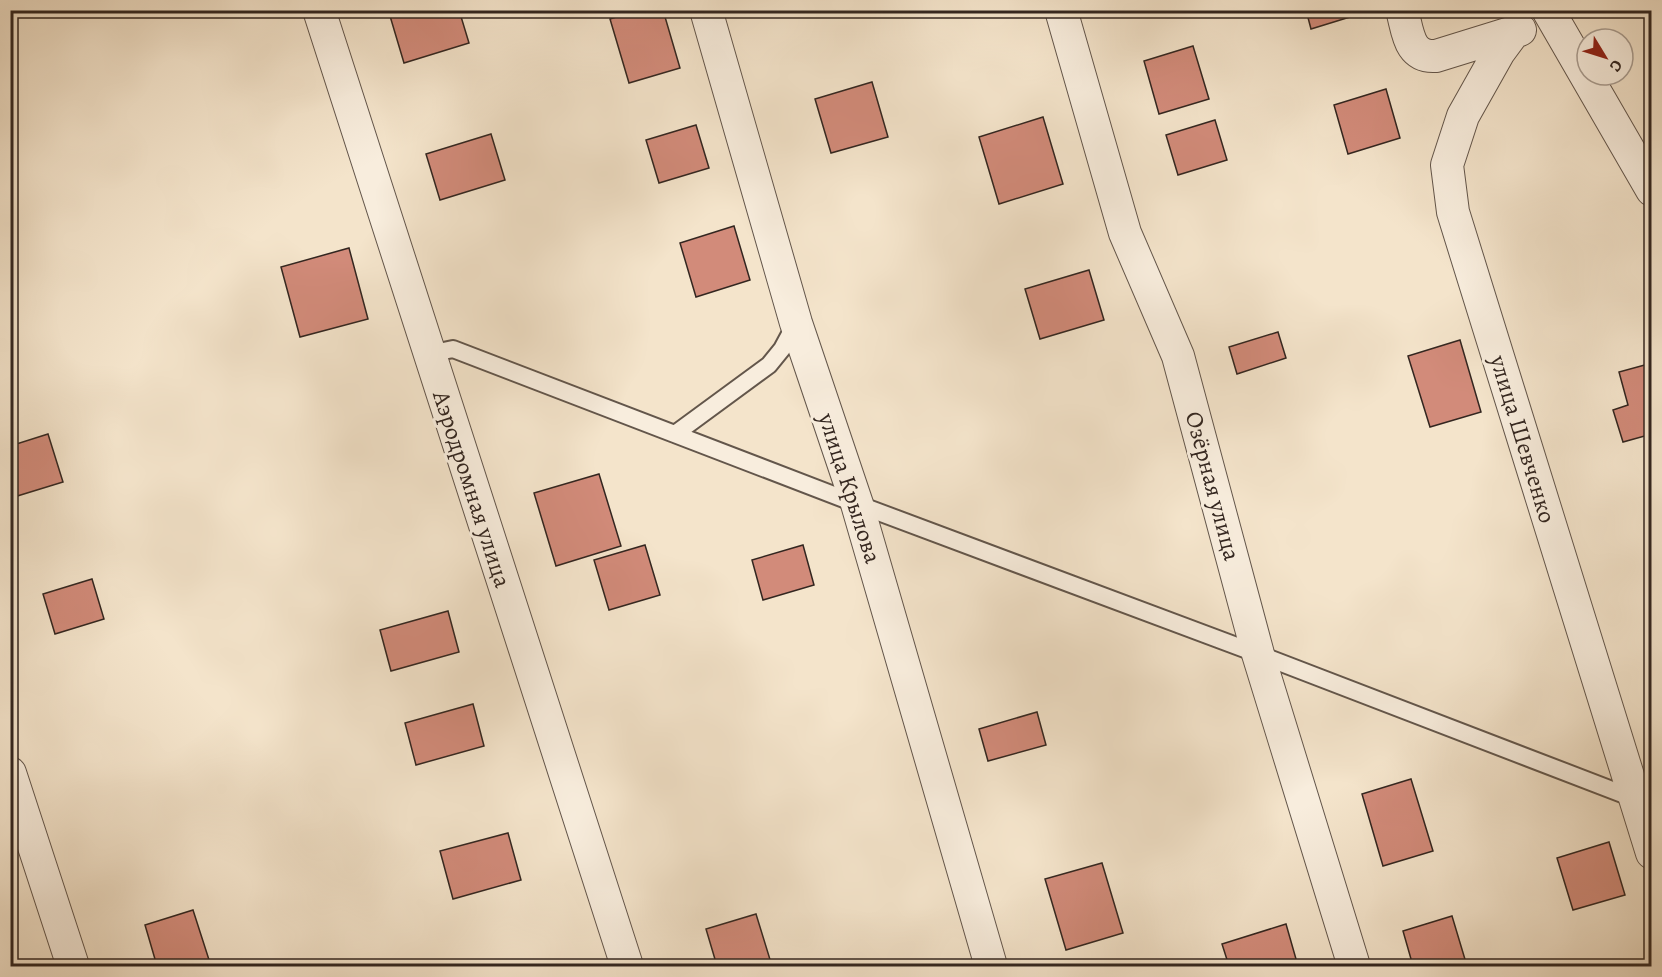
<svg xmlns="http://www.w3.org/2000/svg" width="1662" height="977" font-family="Alegreya,serif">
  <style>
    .building { fill: #d28b7a; stroke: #332620; stroke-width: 1.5 }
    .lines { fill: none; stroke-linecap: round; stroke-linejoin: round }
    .lane-casing { stroke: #63564b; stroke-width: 20 }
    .street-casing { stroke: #63564b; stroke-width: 34 }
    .lane { stroke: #f8eddd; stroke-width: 16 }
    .street { stroke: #f8eddd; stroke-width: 32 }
    .labels { text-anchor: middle; stroke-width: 6; stroke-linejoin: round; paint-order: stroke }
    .street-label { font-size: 24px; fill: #332620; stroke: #f8eddd }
  </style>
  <rect width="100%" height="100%" fill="#f4e4cb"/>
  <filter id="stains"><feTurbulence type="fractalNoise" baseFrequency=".00333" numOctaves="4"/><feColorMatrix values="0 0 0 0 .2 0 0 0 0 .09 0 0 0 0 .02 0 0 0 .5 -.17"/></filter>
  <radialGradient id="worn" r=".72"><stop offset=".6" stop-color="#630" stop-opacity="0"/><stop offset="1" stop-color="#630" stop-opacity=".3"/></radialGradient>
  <path class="building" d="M409 10H459L469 43 404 63 390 16Z
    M638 10H663L680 68 629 83 610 19Z
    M1306 10H1362L1363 13 1311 29Z
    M1193 46 1209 99 1159 114 1144 61Z
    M872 82 888 137 831 153 815 99Z
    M1386 89 1400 138 1348 154 1334 105Z
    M1043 117 1063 184 999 204 979 137Z
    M1215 120 1227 160 1178 175 1166 135Z
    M696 125 709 168 659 183 646 140Z
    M491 134 505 180 440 200 426 154Z
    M734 226 750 280 696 297 680 243Z
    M349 248 368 319 300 337 281 267Z
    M1089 270 1104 320 1040 339 1025 289Z
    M1278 332 1286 358 1237 374 1229 347Z
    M1460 340 1481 412 1430 427 1408 356Z
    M1652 363V434L1623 442 1613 410 1628 405 1619 372Z
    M48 434 63 482 14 497 10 486V446Z
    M599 474 621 546 556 566 534 493Z
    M645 545 660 595 609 610 594 560Z
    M803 545 814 585 763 600 752 560Z
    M92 579 104 619 55 634 43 594Z
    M448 611 459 652 391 671 380 630Z
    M473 704 484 746 416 765 405 723Z
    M1037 712 1046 745 988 761 979 729Z
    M1411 779 1433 851 1383 866 1362 794Z
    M508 833 521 880 453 899 440 851Z
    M1609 842 1625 895 1573 910 1557 858Z
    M1102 863 1123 933 1066 950 1045 879Z
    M193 910 211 966H157L145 925Z
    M756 914 772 966H717L706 929Z
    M1452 916 1467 966H1413L1403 931Z
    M1286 924 1298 966H1229L1222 944Z"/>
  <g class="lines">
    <defs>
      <path id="lane" d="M429 354 453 349 857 504 1258 654 1638 800
        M675 434 769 365 782 349 796 323"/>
      <path id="street" d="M319 10 627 966
        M706 10 796 323 857 504 991 966
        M1061 10 1125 233 1178 356 1258 654 1354 966
        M1402 10C1408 31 1408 58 1436 56L1520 30
        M1548 10 1652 190
        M1513 33 1499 52 1463 116 1447 165 1453 212 1652 853
        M10 773 73 966"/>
    </defs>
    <use href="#lane" class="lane-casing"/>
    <use href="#street" class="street-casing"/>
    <use href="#lane" class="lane"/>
    <use href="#street" class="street"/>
  </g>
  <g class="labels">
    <g class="street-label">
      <text transform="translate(1523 439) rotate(73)" y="8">улица Шевченко</text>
      <text transform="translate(1213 486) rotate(75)" y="8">Озёрная улица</text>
      <text transform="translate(850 488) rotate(72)" y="8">улица Крылова</text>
      <text transform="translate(472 489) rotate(72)" y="8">Аэродромная улица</text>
    </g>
  </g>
  <rect width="1662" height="977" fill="none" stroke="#f4e4cb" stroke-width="36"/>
  <rect x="12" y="12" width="1638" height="953" fill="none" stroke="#332620" stroke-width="3"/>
  <rect x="18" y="18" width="1626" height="941" fill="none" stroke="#332620" stroke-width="1.5"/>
  <g transform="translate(1605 57) rotate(128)"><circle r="28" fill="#f8eddd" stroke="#a99d91" stroke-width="1.5"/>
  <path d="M0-4.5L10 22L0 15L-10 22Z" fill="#8f2418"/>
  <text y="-9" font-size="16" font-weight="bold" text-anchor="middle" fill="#332620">С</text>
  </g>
  <rect width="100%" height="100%" filter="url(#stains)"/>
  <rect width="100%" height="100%" fill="url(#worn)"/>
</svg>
